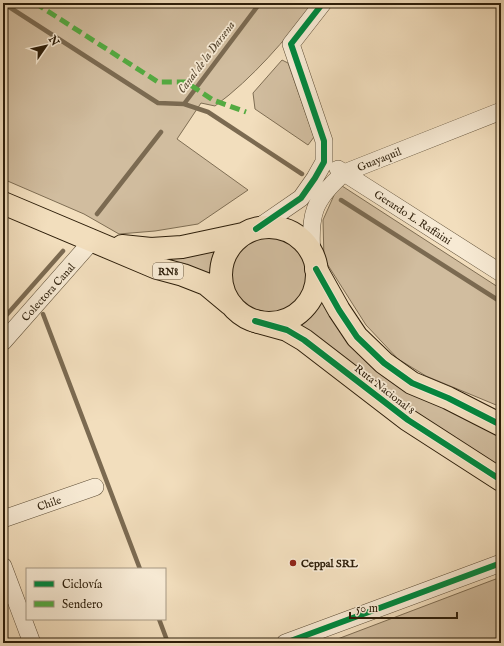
<svg xmlns="http://www.w3.org/2000/svg" width="504" height="646" font-family="'IM FELL English',serif">
  <style>
    .green { fill: #d1bd9f; stroke: #7f6e54 }
    .lines { fill: none; stroke-linecap: round; stroke-linejoin: round }
    .stream { stroke: #7b6a51; stroke-width: 4.5 }
    .minor-casing { stroke: #5e4e37; stroke-width: 18 }
    .major-casing { stroke: #2d1e0a; stroke-width: 24 }
    .highway-casing { stroke: #2d1e0a; stroke-width: 24 }
    .minor { stroke: #f7ead4; stroke-width: 17 }
    .major { stroke: #f2debd; stroke-width: 22 }
    .highway { stroke: #f2debd; stroke-width: 22 }
    .quiet { stroke: #54aa41; stroke-width: 5; stroke-dasharray: 10 5; stroke-linecap: butt }
    .cycleway-casing { stroke: #f7ead4; stroke-width: 8 }
    .cycleway { stroke: #00873e; stroke-width: 6 }
    .poi-dot { fill: #8f2418; stroke: #f7ead4; stroke-width: 1.5 }
    .labels { text-anchor: middle; stroke-width: 3.5; stroke-linejoin: round; paint-order: stroke }
    .shield { fill: #f7ead4; stroke: #6a5b47; stroke-width: 1 }
    .shield-label { font-size: 10px; font-weight: bold; fill: #2d1e0a }
    .street-label { font-size: 11px; fill: #2d1e0a; stroke: #f7ead4 }
    .poi-label { font-size: 11px; font-weight: bold; fill: #2d1e0a; stroke: #f7ead4; text-anchor: start }
    .water-label { font-size: 12px; font-style: italic; fill: #5a4a33; stroke: #f7ead4 }
  </style>
  <rect width="100%" height="100%" fill="#f2debd"/>
  <filter id="stains"><feTurbulence type="fractalNoise" baseFrequency=".005" numOctaves="4"/><feColorMatrix values="0 0 0 0 .2 0 0 0 0 .09 0 0 0 0 .02 0 0 0 .5 -.17"/></filter>
  <radialGradient id="worn" r=".72"><stop offset=".6" stop-color="#630" stop-opacity="0"/><stop offset="1" stop-color="#630" stop-opacity=".3"/></radialGradient>
  <path class="green" d="M3 3H314C285 40 253 78 215 106L201 103 177 139 248 190 198 224 155 231 119 234 84 214 3 179Z
    M282 60 288 63 314 137 308 145 255 109 253 93Z
    M339 184 501 289V407L426 376 398 359 366 325 324 259 323 220Z
    M229 273a40 40 0 1 1 80 0a40 40 0 1 1-80 0Z
    M216 248 209 281 138 256Z
    M324 298 412 394 501 433V469L397 402 301 326 312 316Z
    M501 577V643H327Z"/>
  <g class="lines">
    <path class="stream" d="M3 3 158 103 184 104 208 112 302 174
      M184 104 260 3
      M341 200 501 302
      M97 214 161 132
      M43 314 140 569
      M3 319 63 251
      M159 619 168 643"/>
    <defs>
      <path id="minor" d="M338 169 501 273
        M256 229 301 198 315 178 324 162V141L291 44 323 3
        M312 256C309 215 313 200 344 173L501 111
        M3 342 92 241
        M3 519 95 487
        M3 566 32 643
        M285 643 501 563"/>
      <path id="major" d="M3 203 157 268 183 275 206 284 230 304
        M221 275a48 48 0 1 1 96 0a48 48 0 1 1-96 0Z
        M122 246 151 249 182 247 243 234"/>
      <path id="highway" d="M316 269 339 310 357 337 384 363 412 383 448 398 501 425
        M255 321 287 330 304 340 408 420 501 480"/>
    </defs>
    <use href="#minor" class="minor-casing"/>
    <use href="#major" class="major-casing"/>
    <use href="#highway" class="highway-casing"/>
    <use href="#minor" class="minor"/>
    <use href="#major" class="major"/>
    <use href="#highway" class="highway"/>
    <path class="quiet" d="M35 3 158 82H186L213 100 246 112"/>
    <defs>
      <path id="cycleway" d="M256 229 301 198 315 178 324 162V141L291 44 323 3
        M316 269 339 310 357 337 384 363 412 383 448 398 501 425
        M255 321 287 330 304 340 408 420 501 480
        M285 643 501 563"/>
    </defs>
    <use href="#cycleway" class="cycleway-casing"/>
    <use href="#cycleway" class="cycleway"/>
  </g>
  <circle class="poi-dot" cx="293" cy="563" r="4"/>
  <g class="labels">
    <rect class="shield" x="153" y="263" width="30" height="16" rx="3"/>
    <g class="shield-label">
      <text x="168" y="275">RN8</text>
    </g>
    <g class="street-label">
      <text transform="translate(379 159) rotate(-22)" y="4">Guayaquil</text>
      <text transform="translate(413 217) rotate(33)" y="4">Gerardo L. Raffaini</text>
      <text transform="translate(48 292) rotate(-48)" y="4">Colectora Canal</text>
      <text transform="translate(385 389) rotate(38)" y="4">Ruta Nacional 8</text>
      <text transform="translate(49 503) rotate(-19)" y="4">Chile</text>
    </g>
    <g class="poi-label">
      <text x="301" y="567">Ceppal SRL</text>
    </g>
    <g class="water-label">
      <text transform="translate(206 57) rotate(-53)" y="4">Canal de la Darsena</text>
    </g>
  </g>
  <rect width="504" height="646" fill="none" stroke="#f2debd" stroke-width="16"/>
  <rect x="4" y="4" width="496" height="638" fill="none" stroke="#2d1e0a" stroke-width="2"/>
  <rect x="8" y="8" width="488" height="630" fill="none" stroke="#2d1e0a"/>
  <rect x="26" y="568" width="140" height="52" fill="#f7ead4" stroke="#a69883"/>
  <rect x="34" y="581" width="20" height="6" fill="#00873e" stroke="#a69883"/>
  <text x="62" y="588" font-size="12" fill="#2d1e0a">Ciclovía</text>
  <rect x="34" y="601" width="20" height="6" fill="#54aa41" stroke="#a69883"/>
  <text x="62" y="608" font-size="12" fill="#2d1e0a">Sendero</text>
  <g transform="translate(46 46) rotate(56)" stroke="#f7ead4" stroke-width="3" paint-order="stroke">
  <path d="M0-3L7 15L0 10L-7 15Z" fill="#2d1e0a"/>
  <text y="-6" font-size="11" font-weight="bold" text-anchor="middle" fill="#2d1e0a">N</text>
  </g>
  <path d="M350 612v6h107v-6" fill="none" stroke="#2d1e0a" stroke-width="2"/>
  <text x="356" y="612" font-size="12" fill="#2d1e0a" stroke="#f7ead4" stroke-width="3" paint-order="stroke">50 m</text>
  <rect width="100%" height="100%" filter="url(#stains)"/>
  <rect width="100%" height="100%" fill="url(#worn)"/>
</svg>
